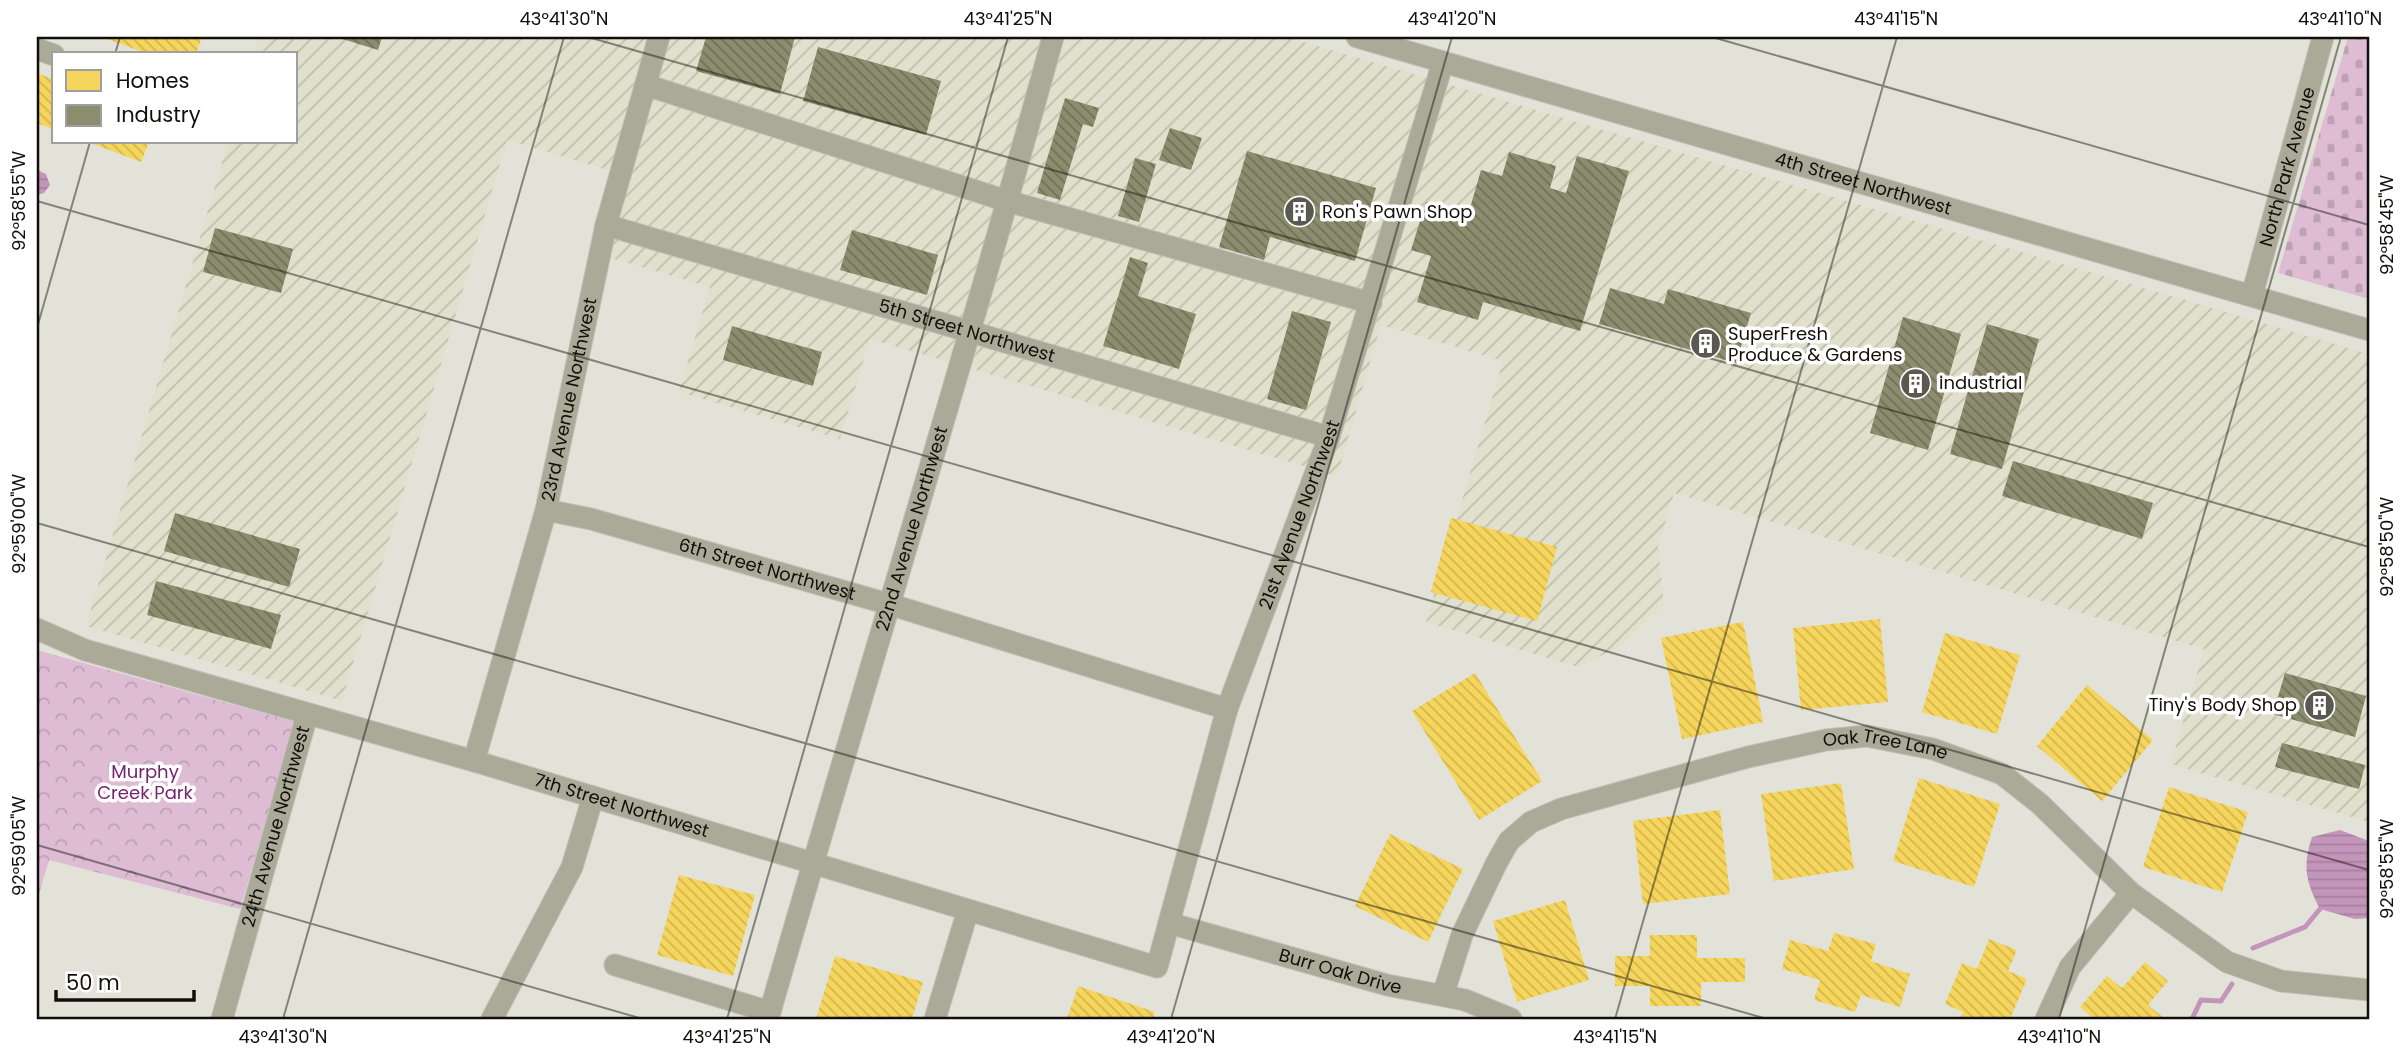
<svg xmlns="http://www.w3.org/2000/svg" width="2406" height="1056" font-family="Poppins,sans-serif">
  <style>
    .industrial { fill: url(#industrial-furrows) }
    .cemetery { fill: url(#cemetery-stones) }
    .park { fill: url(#park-crowns) }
    .water { fill: url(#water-rules) }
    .homes { fill: url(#homes-back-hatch) }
    .industry { fill: url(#industry-back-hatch) }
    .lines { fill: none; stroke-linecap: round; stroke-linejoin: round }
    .stream { stroke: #c495ba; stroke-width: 5 }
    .minor-casing { stroke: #c0bfb8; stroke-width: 23 }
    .minor { stroke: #aba998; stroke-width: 21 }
    .ticks { fill: none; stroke: #100f09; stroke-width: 2; stroke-opacity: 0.45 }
    .labels { text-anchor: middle; stroke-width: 7; stroke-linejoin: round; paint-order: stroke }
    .street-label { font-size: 18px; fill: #100f09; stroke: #fff }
    .poi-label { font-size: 18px; fill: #100f09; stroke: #fff; text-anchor: start }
    .park-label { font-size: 18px; fill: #74236c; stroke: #fff }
    .neatline { fill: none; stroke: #100f09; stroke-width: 2.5 }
    .ticks-label { font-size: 18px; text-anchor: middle; fill: #100f09 }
  </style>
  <defs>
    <pattern id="industrial-furrows" width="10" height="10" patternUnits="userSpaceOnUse" patternTransform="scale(1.75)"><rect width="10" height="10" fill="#e1e0cc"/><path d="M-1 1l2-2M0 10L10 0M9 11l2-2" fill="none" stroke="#c0bfae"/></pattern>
    <pattern id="cemetery-stones" width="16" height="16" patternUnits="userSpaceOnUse" patternTransform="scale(1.75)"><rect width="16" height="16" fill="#debdd4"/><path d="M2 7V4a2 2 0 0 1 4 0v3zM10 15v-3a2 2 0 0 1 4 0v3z" fill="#bda1b5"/></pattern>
    <pattern id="park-crowns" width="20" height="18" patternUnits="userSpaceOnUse" patternTransform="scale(1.75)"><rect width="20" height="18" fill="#debdd4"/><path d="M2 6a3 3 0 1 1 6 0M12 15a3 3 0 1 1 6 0" fill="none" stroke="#bda1b5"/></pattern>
    <pattern id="water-rules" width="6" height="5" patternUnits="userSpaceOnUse" patternTransform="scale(1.75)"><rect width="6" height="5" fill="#c495ba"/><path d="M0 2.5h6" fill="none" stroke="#a77f9f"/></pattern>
    <pattern id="homes-back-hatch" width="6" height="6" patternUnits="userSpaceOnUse" patternTransform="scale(1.75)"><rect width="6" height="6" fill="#f6d55c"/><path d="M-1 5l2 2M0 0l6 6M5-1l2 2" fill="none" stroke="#d2b64f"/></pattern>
    <pattern id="industry-back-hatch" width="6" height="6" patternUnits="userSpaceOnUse" patternTransform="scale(1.75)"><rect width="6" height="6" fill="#8c8c6e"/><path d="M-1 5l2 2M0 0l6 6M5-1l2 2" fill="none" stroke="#717159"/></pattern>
  </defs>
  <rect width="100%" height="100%" fill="#e3e2d8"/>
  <path class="industrial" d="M259 37H1287L2369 354V822L2171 764 2204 649 1674 493 1658 547 1664 605 1619 647 1578 667 1426 622 1503 361 1381 325 1337 476 870 339 840 439 679 392 710 287 604 256 627 176 507 140 342 701 86 626 228 142H296V54H253Z"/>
  <path class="cemetery" d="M2348 37H2369V299L2278 273Z"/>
  <path class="park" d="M37 650 295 722 240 909 49 860 37 901Z"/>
  <path class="water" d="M37 170 46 174 50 185 44 193 37 195Z
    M2340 830 2369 841V918L2355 919 2320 909C2306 883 2302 866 2312 837Z"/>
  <path class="homes" d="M102 37H202L196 54H148Z
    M37 73 54 80V130L37 123Z
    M88 142H149L141 162Z
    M1451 518 1557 547 1537 621 1431 592Z
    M1880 619 1888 702 1801 710 1793 628Z
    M1743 622 1763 722 1682 739 1661 638Z
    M1945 633 2020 655 1997 734 1922 712Z
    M1475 673 1542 781 1479 820 1412 711Z
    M2087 685 2153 740 2102 801 2037 746Z
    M1919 778 2000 804 1974 887 1893 861Z
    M1841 783 1854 869 1774 881 1761 794Z
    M2169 787 2248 812 2222 892 2143 867Z
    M1720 810 1730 894 1643 904 1633 821Z
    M1390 834 1463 869 1428 942 1355 906Z
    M679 875 755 895 733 976 657 955Z
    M1565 900 1589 980 1517 1002 1493 921Z
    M1834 933 1876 944 1871 961 1910 974 1900 1007 1861 995 1855 1012 1814 1000 1820 980 1782 969 1790 940 1828 951Z
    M1650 935H1697V958H1745V982H1701V1006H1650V986H1615V956H1650Z
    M1989 939 2017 950 2008 971 2027 979 2010 1019H1960L1963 1012 1945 1004 1962 963 1977 969Z
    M835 956 923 982 912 1019H816Z
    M2145 962 2168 981 2148 1005 2165 1019H2094L2080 1007 2107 976 2122 988Z
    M1078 986 1155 1012 1153 1019H1067Z"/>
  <path class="industry" d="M336 37H382L378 50Z
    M706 37H795L780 94 696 71Z
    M818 47 941 81 926 135 803 101Z
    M1065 98 1099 108 1093 127 1083 124 1060 200 1037 193Z
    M1170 128 1202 138 1191 170 1159 160Z
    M1247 151 1376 188 1355 261 1270 237 1264 260 1219 247Z
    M1509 152 1556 166 1550 188 1566 193 1577 156 1629 171 1580 331 1483 302 1478 320 1417 302 1431 256 1411 250 1426 202 1468 215 1481 170 1502 176Z
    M1135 158 1156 164 1139 222 1118 216Z
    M215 228 293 249 281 293 203 272Z
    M852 230 938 255 927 295 840 270Z
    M1130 257 1148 263 1138 296 1196 314 1179 369 1103 346Z
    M1610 288 1664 304 1668 289 1751 313 1736 363 1599 324Z
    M1292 311 1331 322 1306 410 1267 399Z
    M1903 317 1961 334 1928 450 1870 433Z
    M1987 324 2039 339 2002 469 1950 454Z
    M732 326 822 352 813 386 723 360Z
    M2013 461 2153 503 2142 539 2002 496Z
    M175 513 300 549 289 587 164 551Z
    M156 581 281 615 271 649 147 615Z
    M2285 673 2366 696 2355 737 2273 714Z
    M2282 743 2365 765 2359 789 2275 767Z"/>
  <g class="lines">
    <path class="stream" d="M2253 948 2305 927 2320 909
      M2192 1019 2201 1000 2221 1001 2232 984"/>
    <defs>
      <g id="minor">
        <path id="s1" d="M1357 37 2369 330"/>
        <path d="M37 49 54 55"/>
        <path d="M646 85 1007 201 1371 303"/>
        <path id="s2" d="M606 225 1329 437"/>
        <path id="s3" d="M2252 295 2323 37"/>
        <path id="s4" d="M546 510 591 519 892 605 1227 709"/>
        <path id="s5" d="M37 629 85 650 474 761 1157 967 1227 709 1329 437 1443 62"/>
        <path id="s6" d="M474 761 546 510 606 225 659 37"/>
        <path id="s7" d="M1169 923 1387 985 1465 1000 1511 1019"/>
        <path d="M615 965 770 1012"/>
        <path id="s8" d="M1443 995 1462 935 1497 862 1509 841 1531 822 1561 809 1748 757 1826 740 1867 736 1933 749 2002 774 2040 804 2131 893 2227 962 2281 981 2369 990"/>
        <path id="s9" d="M222 1019 307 715"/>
        <path d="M492 1019 572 867 593 797"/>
        <path id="s10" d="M768 1019C862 691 963 366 1053 37"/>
        <path d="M935 1019 968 910"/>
        <path d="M2046 1019 2070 967 2131 893"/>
      </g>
    </defs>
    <use href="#minor" class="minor-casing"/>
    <use href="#minor" class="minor"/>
  </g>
  <path class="ticks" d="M588 37 2369 547M1712 37 2369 225M115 54 120 37M37 201 2369 870M37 328 90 142M37 523 1767 1019M37 845 643 1019M283 1019 564 37M727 1019 1008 37M1171 1019 1452 37M1615 1019 1897 37M2059 1019 2341 37"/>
  <defs>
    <symbol id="building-disc" viewBox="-11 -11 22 22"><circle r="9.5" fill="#5a5951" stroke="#fff"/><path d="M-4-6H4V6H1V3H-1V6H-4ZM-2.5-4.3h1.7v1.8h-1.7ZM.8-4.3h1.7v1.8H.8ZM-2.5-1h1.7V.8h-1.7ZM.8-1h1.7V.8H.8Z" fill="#fff"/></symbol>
  </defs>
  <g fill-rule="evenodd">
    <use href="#building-disc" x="1282" y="194" width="35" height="35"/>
    <use href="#building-disc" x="1688" y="326" width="35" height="35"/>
    <use href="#building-disc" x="1898" y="366" width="35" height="35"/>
    <use href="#building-disc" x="2302" y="688" width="35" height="35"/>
  </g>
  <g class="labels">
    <g class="street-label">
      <text dy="6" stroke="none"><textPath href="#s3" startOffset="133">North Park Avenue</textPath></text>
      <text dy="6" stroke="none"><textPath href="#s1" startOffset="527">4th Street Northwest</textPath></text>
      <text dy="6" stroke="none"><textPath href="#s2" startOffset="376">5th Street Northwest</textPath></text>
      <text dy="6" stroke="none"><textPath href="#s6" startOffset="374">23rd Avenue Northwest</textPath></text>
      <text dy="6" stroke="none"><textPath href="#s5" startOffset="1645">21st Avenue Northwest</textPath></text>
      <text dy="6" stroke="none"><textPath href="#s10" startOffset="511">22nd Avenue Northwest</textPath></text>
      <text dy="6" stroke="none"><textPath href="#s4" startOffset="229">6th Street Northwest</textPath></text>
      <text dy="6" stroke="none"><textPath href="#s8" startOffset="564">Oak Tree Lane</textPath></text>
      <text dy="6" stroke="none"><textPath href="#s5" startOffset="611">7th Street Northwest</textPath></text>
      <text dy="6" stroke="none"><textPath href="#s9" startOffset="200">24th Avenue Northwest</textPath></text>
      <text dy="6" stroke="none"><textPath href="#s7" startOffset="178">Burr Oak Drive</textPath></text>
    </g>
    <g class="poi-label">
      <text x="1322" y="218">Ron's Pawn Shop</text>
      <text x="1728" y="340">SuperFresh<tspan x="1728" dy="21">Produce &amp; Gardens</tspan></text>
      <text x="1939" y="389">industrial</text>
      <text x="2297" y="711" text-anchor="end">Tiny's Body Shop</text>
    </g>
    <g class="park-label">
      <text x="145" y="778">Murphy<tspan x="145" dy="21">Creek Park</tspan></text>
    </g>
  </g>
  <rect width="2406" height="1056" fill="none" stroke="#ffffff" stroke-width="77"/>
  <rect x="52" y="52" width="245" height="91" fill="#ffffff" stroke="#9f9f9d" stroke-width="2"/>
  <rect x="66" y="70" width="35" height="21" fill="#f6d55c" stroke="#9f9f9d" stroke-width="2"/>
  <text x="116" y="88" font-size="21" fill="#100f09">Homes</text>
  <rect x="66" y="105" width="35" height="21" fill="#8c8c6e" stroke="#9f9f9d" stroke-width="2"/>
  <text x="116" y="122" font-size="21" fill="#100f09">Industry</text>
  <path d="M56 990v10h138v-10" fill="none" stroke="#100f09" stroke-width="3.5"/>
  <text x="66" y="990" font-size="21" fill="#100f09" stroke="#ffffff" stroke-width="5" paint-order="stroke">50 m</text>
  <rect x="38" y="38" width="2330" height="980" class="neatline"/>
  <g class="ticks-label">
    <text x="564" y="25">43°41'30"N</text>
    <text x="1008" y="25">43°41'25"N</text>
    <text x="1452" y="25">43°41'20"N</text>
    <text x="1896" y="25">43°41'15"N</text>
    <text x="2340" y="25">43°41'10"N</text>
    <text transform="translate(19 201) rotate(-90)" y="6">92°58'55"W</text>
    <text transform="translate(2387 225) rotate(-90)" y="6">92°58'45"W</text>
    <text transform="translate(19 524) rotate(-90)" y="6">92°59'00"W</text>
    <text transform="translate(2387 547) rotate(-90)" y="6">92°58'50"W</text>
    <text transform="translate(19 846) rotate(-90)" y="6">92°59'05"W</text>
    <text transform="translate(2387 869) rotate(-90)" y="6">92°58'55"W</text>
    <text x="283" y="1043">43°41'30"N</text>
    <text x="727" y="1043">43°41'25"N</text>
    <text x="1171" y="1043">43°41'20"N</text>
    <text x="1615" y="1043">43°41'15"N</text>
    <text x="2059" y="1043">43°41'10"N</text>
  </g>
</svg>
